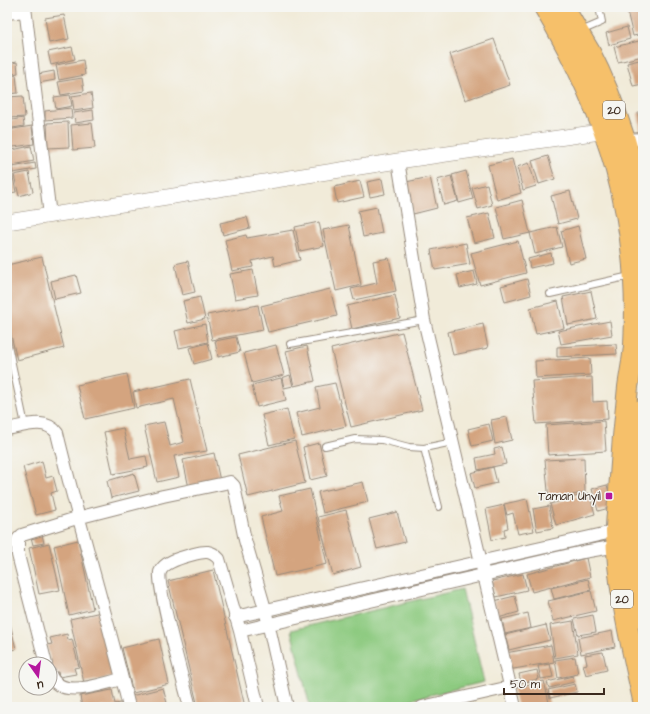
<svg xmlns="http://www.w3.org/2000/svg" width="650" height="714" font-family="'Architects Daughter',sans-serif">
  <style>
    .green { fill: #8dca80; stroke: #647a4f }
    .building { fill: #d4a47f }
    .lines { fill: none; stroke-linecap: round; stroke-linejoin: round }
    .service-casing { stroke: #968a7c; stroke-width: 8 }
    .minor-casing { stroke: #968a7c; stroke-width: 14 }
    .tertiary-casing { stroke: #968a7c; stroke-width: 16 }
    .trunk-casing { stroke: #968a7c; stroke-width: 22 }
    .service { stroke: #fff; stroke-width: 6 }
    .minor { stroke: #fff; stroke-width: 12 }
    .tertiary { stroke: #fff; stroke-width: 15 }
    .trunk { stroke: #f6c06b; stroke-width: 20 }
    .poi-dot { fill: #b5179e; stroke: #f6f6f2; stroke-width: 1.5 }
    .labels { text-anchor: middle; stroke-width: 3; stroke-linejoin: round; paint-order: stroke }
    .shield { fill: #f6f6f2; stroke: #73675e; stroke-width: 1 }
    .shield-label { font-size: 11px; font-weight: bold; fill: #3b2a1e }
    .poi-label { font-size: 12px; fill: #3b2a1e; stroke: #f6f6f2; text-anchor: end }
  </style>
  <rect width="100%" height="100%" fill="#f6f6f2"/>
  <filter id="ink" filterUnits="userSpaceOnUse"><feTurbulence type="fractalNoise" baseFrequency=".025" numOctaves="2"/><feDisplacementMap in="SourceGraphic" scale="8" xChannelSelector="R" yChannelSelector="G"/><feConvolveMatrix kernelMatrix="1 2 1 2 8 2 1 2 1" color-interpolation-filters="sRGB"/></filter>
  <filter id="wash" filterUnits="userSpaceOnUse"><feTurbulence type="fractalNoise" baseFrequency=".012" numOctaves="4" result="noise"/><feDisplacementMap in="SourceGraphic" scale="16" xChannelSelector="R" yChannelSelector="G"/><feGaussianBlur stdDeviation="0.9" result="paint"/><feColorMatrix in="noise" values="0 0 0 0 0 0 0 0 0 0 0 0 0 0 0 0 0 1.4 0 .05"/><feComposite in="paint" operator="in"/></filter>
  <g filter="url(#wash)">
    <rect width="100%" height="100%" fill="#f1ebd9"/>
    <path class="green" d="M462 589 484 682 381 707H310L291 630Z"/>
    <g id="blocks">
      <path class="building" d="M626 7H643V34L633 36Z
        M64 15 69 39 49 43 45 18Z
        M627 27 630 39 609 45 606 33Z
        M494 39 510 85 465 100 450 54Z
        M643 40V56L618 62 614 47Z
        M72 47 75 59 51 65 48 52Z
        M643 59V84L633 86 627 63Z
        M83 60 85 75 59 80 56 65Z
        M17 62 18 73 7 75V64Z
        M54 71 55 80 39 83 38 74Z
        M16 75 18 93 7 94V76Z
        M82 78 84 91 61 95 58 82Z
        M91 93 93 108 74 111 72 96Z
        M70 95 72 106 56 109 54 97Z
        M23 96 25 117 7 118V97Z
        M71 108 72 118 45 120V111Z
        M93 110 94 120 75 123 74 113Z
        M638 113H643V137H641Z
        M23 118 24 126 7 129V121Z
        M68 122 69 147 48 148 47 123Z
        M92 123 95 148 73 150 71 125Z
        M32 126 34 144 7 148V130Z
        M31 146 34 161 7 166V151Z
        M548 156 555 179 539 184 532 161Z
        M512 159 521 193 497 200 488 165Z
        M35 163 36 169 13 173 12 167Z
        M529 163 536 186 523 190 517 167Z
        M11 168 16 192 7 194V169Z
        M466 171 473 199 459 203 452 175Z
        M29 172 33 192 19 196 14 175Z
        M451 176 458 201 444 205 437 180Z
        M430 177 437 208 413 214 406 182Z
        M382 179 385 194 370 197 367 182Z
        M360 181 364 197 337 203 334 187Z
        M487 184 492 205 478 209 472 188Z
        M570 191 577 219 558 224 551 196Z
        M522 200 530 233 504 239 496 207Z
        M377 207 382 233 363 237 358 211Z
        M489 213 495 238 474 243 467 218Z
        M247 217 250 228 223 235 220 223Z
        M319 222 324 246 300 251 295 227Z
        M349 225 361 285 336 291 323 230Z
        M578 226 586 259 569 263 561 231Z
        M557 227 562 247 535 254 530 233Z
        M293 230 300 260 275 266 273 256 252 261 253 267 232 271 225 240 246 235 247 238Z
        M518 241 526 273 480 285 471 253Z
        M466 243 470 264 435 270 431 250Z
        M551 253 553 263 530 268 528 259Z
        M42 257 64 348 17 360 7 318V265Z
        M389 258 396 291 354 300 351 289 377 283 373 261Z
        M188 261 195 292 182 295 175 264Z
        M253 270 258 295 235 299 230 274Z
        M474 271 477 284 460 288 457 275Z
        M76 275 81 293 55 299 51 281Z
        M527 279 531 295 505 302 501 286Z
        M330 289 337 316 268 332 261 306Z
        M591 291 597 319 568 325 563 297Z
        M395 295 400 318 352 329 347 306Z
        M200 297 205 319 188 323 183 301Z
        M558 301 564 328 536 334 530 308Z
        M258 305 263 330 212 340 207 315Z
        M610 321 612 335 561 344 558 331Z
        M205 324 208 342 179 348 175 331Z
        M483 324 488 348 453 355 448 332Z
        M402 332 422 410 351 427 331 349Z
        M236 337 240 352 218 357 215 341Z
        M208 343 212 359 194 364 189 348Z
        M616 344 617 354 557 357V347Z
        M276 345 284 375 252 383 244 353Z
        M307 346 315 381 294 386 286 351Z
        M590 358 591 375 536 378 535 361Z
        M127 374 134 408 85 419 77 385Z
        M290 375 293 386 284 388 282 378Z
        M592 377 593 402 607 401 608 419 536 424 532 381Z
        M281 378 286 400 257 407 252 385Z
        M190 379 207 451 174 456 179 477 157 482 144 426 164 422 170 446 184 442 174 399 136 408 133 392Z
        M335 383 346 426 302 437 296 413 320 407 316 387Z
        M287 409 294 439 269 445 262 415Z
        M507 417 512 440 495 444 491 420Z
        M604 421 606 451 548 455 546 425Z
        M489 424 493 441 472 446 468 429Z
        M123 428 130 459 146 456 148 467 113 474 104 432Z
        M295 441 305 483 248 497 238 455Z
        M319 443 327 476 310 480 303 447Z
        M502 447 506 464 478 470 476 458 495 454 494 449Z
        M214 453 220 481 189 488 183 460Z
        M584 458 585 492 549 501 545 460Z
        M42 461 46 478 53 476 57 491 51 493 55 510 36 515 23 467Z
        M493 467 497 483 475 488 471 473Z
        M134 473 139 491 111 498 107 481Z
        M363 482 368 502 323 513 318 492Z
        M607 485 613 507 598 511 592 489Z
        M310 489 327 564 275 576 261 517 283 511 279 496Z
        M589 493 595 514 556 525 550 504Z
        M527 499 534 531 518 534 513 513 507 515 504 504Z
        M504 505 508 528 504 529 505 537 492 540 486 509Z
        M549 506 553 528 537 531 533 509Z
        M346 510 361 567 333 575 318 517Z
        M397 512 405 542 377 549 369 519Z
        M42 535 44 543 33 545 31 537Z
        M78 540 93 609 69 615 54 546Z
        M49 543 60 590 39 594 29 548Z
        M586 558 590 577 532 592 527 574Z
        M213 570 245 707H198L168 581Z
        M523 574 527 590 496 597 492 581Z
        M588 579 591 590 554 599 551 588Z
        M591 591 596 611 553 621 548 601Z
        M515 596 519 612 498 618 494 601Z
        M7 610 16 649 7 651Z
        M101 612 116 676 84 683 70 619Z
        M528 613 531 628 505 634 502 619Z
        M593 615 596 632 578 635 574 619Z
        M573 621 578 654 555 658 550 625Z
        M546 625 550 640 509 650 505 635Z
        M612 631 615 647 581 654 578 638Z
        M67 634 68 640 72 639 79 667 74 668 76 674 59 677 58 672 53 673 47 645 52 644 50 638Z
        M159 639 169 684 133 693 122 648Z
        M551 645 554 662 508 670 505 653Z
        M603 652 607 670 586 675 583 665 587 664 585 655Z
        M575 657 578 674 558 678 555 660Z
        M550 664 553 677 541 679 538 666Z
        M537 670 539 679 521 683 519 674Z
        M573 676 574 682 549 688 547 682Z
        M544 681 550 707H518L513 688Z
        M575 684 577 692 550 698 548 690Z
        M163 688 168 707H134L131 696Z
        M112 690 115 704 121 703 122 707H82L80 696Z"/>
    </g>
  </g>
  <g filter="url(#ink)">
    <use href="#blocks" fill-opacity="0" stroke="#968a7c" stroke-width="1"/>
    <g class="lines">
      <defs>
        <path id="service" d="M581 31 602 22 599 7
          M550 294 630 276
          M7 340 25 425
          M290 344 424 320
          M325 446 355 439 382 440 409 447 424 448 453 442
          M424 448 439 507"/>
        <path id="minor" d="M25 7 50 216
          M7 13 25 11
          M625 140 643 139
          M398 161 424 320 515 707
          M7 429C24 426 45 417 57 433 79 525 107 615 129 707
          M235 617 621 530
          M240 631 583 552 623 545
          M46 664 18 555V539L22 535 77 518 163 496 230 482 234 486 245 540 265 609 287 707
          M50 674C60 701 102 683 122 679
          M190 707C185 688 156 583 160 572 164 561 184 557 194 554 205 551 211 550 219 559L240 631 258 707
          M422 707 510 687"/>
        <path id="tertiary" d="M7 222 398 161 614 130"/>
        <path id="trunk" d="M544 7C608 115 641 218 634 345 633 359 630 373 628 387 624 422 621 457 619 491 618 504 616 518 616 531 617 588 631 644 643 700
          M564 7C572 22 581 37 590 52 615 100 636 167 643 221
          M643 409 633 523 639 591 643 618"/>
      </defs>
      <use href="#service" class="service-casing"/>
      <use href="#minor" class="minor-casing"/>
      <use href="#tertiary" class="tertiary-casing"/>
      <use href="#trunk" class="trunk-casing"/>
      <use href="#service" class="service"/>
      <use href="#minor" class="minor"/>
      <use href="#tertiary" class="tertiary"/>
      <use href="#trunk" class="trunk"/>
    </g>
  </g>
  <rect class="poi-dot" x="605" y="492" width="8" height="8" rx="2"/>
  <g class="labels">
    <g class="shield">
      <rect x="603" y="101" width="22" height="18" rx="3"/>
      <rect x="611" y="590" width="22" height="18" rx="3"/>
    </g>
    <g class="shield-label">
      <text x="614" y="114">20</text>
      <text x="622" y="603">20</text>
    </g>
    <g class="poi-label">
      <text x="601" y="500">Taman Unyil</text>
    </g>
  </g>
  <rect width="650" height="714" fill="none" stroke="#f6f6f2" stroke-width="24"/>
  <g transform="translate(38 676) rotate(166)"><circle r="19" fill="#f6f6f2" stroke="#aba49d"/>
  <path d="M0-3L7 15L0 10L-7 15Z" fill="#b5179e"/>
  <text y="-6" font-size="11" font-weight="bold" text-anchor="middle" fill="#3b2a1e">U</text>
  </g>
  <path d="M504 688v6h100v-6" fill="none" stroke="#3b2a1e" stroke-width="2"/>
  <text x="510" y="688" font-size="12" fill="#3b2a1e" stroke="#f6f6f2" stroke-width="3" paint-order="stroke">50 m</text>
</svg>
